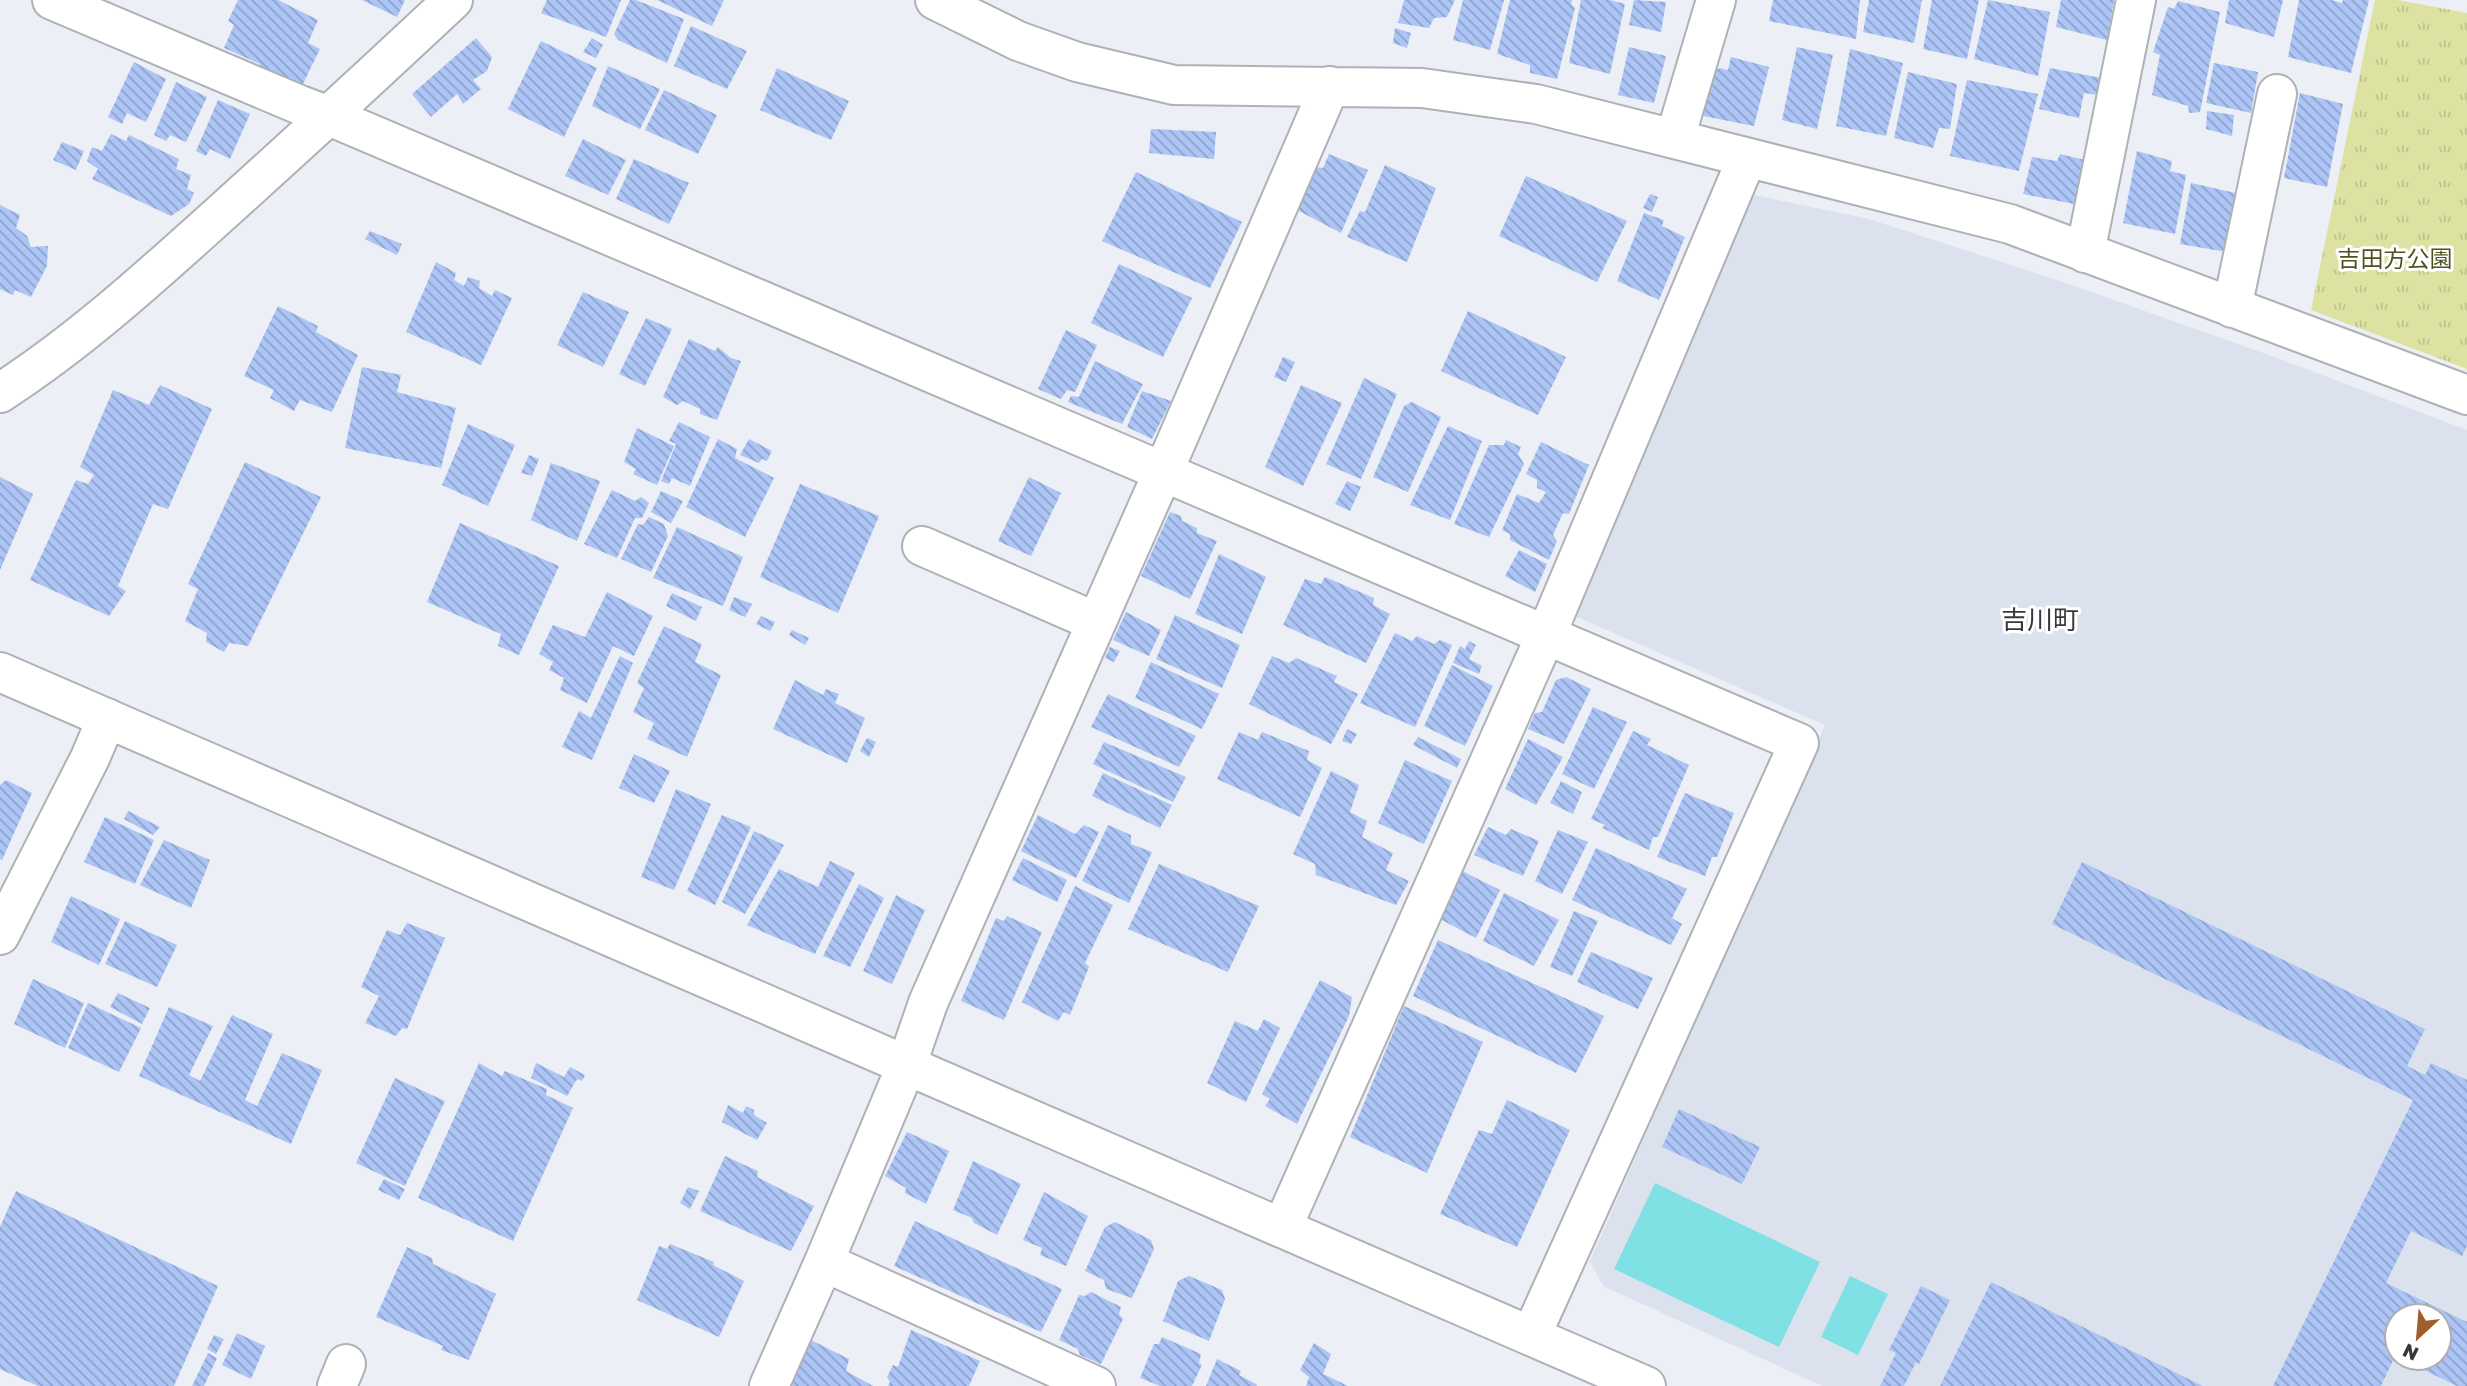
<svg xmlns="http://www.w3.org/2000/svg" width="2467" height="1386" font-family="'Golos Text','Noto Sans JP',sans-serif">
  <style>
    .built { fill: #dbe2ee; fill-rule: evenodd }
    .park { fill: url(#park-tufts) }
    .water { fill: #7fe1e4 }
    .building { fill: url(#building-back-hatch) }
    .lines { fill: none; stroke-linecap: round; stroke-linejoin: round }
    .street-casing { stroke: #aeb1b6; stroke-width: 42 }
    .secondary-casing { stroke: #aeb1b6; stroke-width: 42 }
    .street { stroke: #fff; stroke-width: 38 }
    .secondary { stroke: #fff; stroke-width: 38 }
    .labels { text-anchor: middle; stroke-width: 6; stroke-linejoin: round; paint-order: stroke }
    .park-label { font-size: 23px; fill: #4f521e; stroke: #fff }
    .quarter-label { font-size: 26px; fill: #37383a; stroke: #fff }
  </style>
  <defs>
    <pattern id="park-tufts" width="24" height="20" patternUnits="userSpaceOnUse" patternTransform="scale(1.75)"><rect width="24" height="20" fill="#dde2a2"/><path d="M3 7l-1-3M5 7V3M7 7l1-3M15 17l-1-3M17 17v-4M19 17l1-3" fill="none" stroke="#bec38c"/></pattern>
    <pattern id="building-back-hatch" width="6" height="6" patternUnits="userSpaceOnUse" patternTransform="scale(1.75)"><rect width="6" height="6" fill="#acc5f6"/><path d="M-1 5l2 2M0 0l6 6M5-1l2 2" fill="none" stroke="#8da1c8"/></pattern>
  </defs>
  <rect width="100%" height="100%" fill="#eceff5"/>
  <path class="built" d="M1750 194 1869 219 2066 283 2283 360 2467 430V1386H1822L1603 1286 1590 1261 1825 725 1568 613ZM2397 1316H2439V1358H2397Z"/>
  <path class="park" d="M2375 0H2398L2467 13V369L2311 310Z"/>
  <path class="water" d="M1655 1183 1820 1262 1779 1347 1614 1269Z
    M1850 1276 1888 1294 1858 1355 1821 1337Z"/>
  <path class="building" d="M238 0H278L318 20 308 43 320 49 302 86 258 68 260 64 224 48 234 25 228 21Z
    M362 0H405L397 17Z
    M547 0H621L606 37 541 13Z
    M630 0H636L684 19 667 63 618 40 614 34Z
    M657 0H724L712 26Z
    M1404 0H1455L1447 17 1434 18 1429 28 1398 23Z
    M1463 0H1504L1490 50 1453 40Z
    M1510 0H1572L1571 4 1575 8 1557 79 1530 73V65L1497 54Z
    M1581 0H1610L1625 4 1610 74 1569 63Z
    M1634 0 1666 2 1661 32 1629 25Z
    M1773 0H1860L1856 39 1769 21Z
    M1869 0H1922L1914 43 1863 32Z
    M1932 0H1979L1967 59 1923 49Z
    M1988 0 2050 12 2038 76 1974 59Z
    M2061 0H2114L2107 40 2056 27Z
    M2229 0H2283L2274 37 2225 23Z
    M2299 0H2331L2342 3 2343 0H2369L2351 73 2288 57Z
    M2178 1 2220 12 2200 112 2189 113 2188 106 2152 95 2160 55 2153 52 2168 7 2174 9Z
    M691 26 747 51 727 89 674 66Z
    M1395 28 1411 33 1407 48 1393 43Z
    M476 38 492 57 487 71 473 80 481 89 463 104 457 94 431 117 412 94Z
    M592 38 603 45 596 58 583 52Z
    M541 41 597 68 564 137 508 109Z
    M1629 47 1666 56 1654 103 1618 95Z
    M1797 47 1833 55 1817 129 1782 120Z
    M1850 49 1903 63 1886 136 1836 126Z
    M1731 57 1769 67 1754 126 1703 116 1710 78 1719 68 1728 70Z
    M134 62 166 79 146 122 127 113 122 124 108 117Z
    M2214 63 2258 72 2251 113 2206 103Z
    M608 66 660 89 640 129 592 106Z
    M777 68 849 101 831 140 760 110Z
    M2050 68 2101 78 2097 95 2084 93 2079 118 2039 109Z
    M1908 72 1957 84 1950 129 1939 128 1933 148 1894 138Z
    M1967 80 2038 94 2019 171 1950 156Z
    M176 82 207 97 186 142 170 135 166 141 154 135Z
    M664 90 717 115 698 154 645 130Z
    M2300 93 2343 104 2327 187 2284 178Z
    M218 100 250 114 230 159 210 149 206 156 196 151Z
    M2207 111 2234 115 2232 136 2206 129Z
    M1151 129 1216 132 1214 159 1149 153Z
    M111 134 126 141 129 135 179 159 176 169 191 175 187 189 194 193 189 204 171 216 92 179 98 169 87 161 92 147 102 151Z
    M583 139 626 160 608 195 565 176Z
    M62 142 84 151 76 170 53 160Z
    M2137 151 2172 161 2170 171 2186 175 2175 234 2123 223Z
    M1329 154 1368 170 1341 233 1299 211 1314 167 1323 168Z
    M2060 154 2089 161 2079 205 2023 194 2032 157 2057 161Z
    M634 159 689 183 669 224 616 199Z
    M1385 165 1436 188 1407 262 1347 237 1360 211 1365 212Z
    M1136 172 1242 222 1210 288 1102 241Z
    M1526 176 1627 221 1597 282 1499 236Z
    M2191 183 2240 194 2227 252 2180 244Z
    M1650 194 1658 197 1652 212 1643 208Z
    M0 205 20 215 16 228 27 236 31 247 48 246 47 266 31 297 15 290 13 295 0 289Z
    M1644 213 1664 220 1662 226 1685 237 1659 300 1617 281Z
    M370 231 402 244 397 255 365 239Z
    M436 262 456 273 454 280 464 286 468 277 480 281 479 288 492 296 495 290 512 298 481 365 406 332Z
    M1119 264 1192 298 1163 357 1091 323Z
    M583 292 629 312 603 367 557 345Z
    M278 306 318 326 316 332 358 355 332 412 300 400 294 411 270 398 274 390 244 376Z
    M1468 311 1566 357 1538 415 1441 371Z
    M646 318 672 329 645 386 619 374Z
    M1066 330 1097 345 1075 392 1067 390 1061 399 1038 389Z
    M689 339 715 351 718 347 731 358 741 361 717 420 700 414V409L683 401 677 405 663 397Z
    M1283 357 1295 362 1286 382 1274 377Z
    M1095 361 1143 384 1122 424 1068 402 1071 396 1079 397Z
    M362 367 401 375 397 392 456 408 441 468 345 448Z
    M1364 378 1397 394 1361 479 1326 464Z
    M160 385 212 409 168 509 153 504 118 586 126 591 109 616 30 580 76 480 88 484 94 475 80 467 113 390 149 405Z
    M1301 385 1342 403 1303 486 1265 467Z
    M1142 391 1171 401 1152 439 1127 427Z
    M1412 402 1441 417 1408 492 1373 477 1404 406Z
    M679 422 710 437 690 486 672 478 669 484 661 481 676 444 669 441Z
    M468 424 515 445 488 506 442 485Z
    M1448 426 1482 441 1450 520 1410 505Z
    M637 428 674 446 657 485 633 474 636 469 624 462Z
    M718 439 737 449 735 458 774 478 745 537 686 507Z
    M749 439 772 451 767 461 762 459 759 463 740 455Z
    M1506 440 1521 447 1518 454 1524 464 1489 537 1454 524 1489 445H1504Z
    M1541 442 1589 465 1569 514 1563 513 1553 535 1557 541 1549 560 1510 540V534L1502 530 1517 494 1539 503 1546 492 1537 488V480L1526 474Z
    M529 455 539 459 532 476 521 473Z
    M245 462 321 497 248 646 229 643 224 652 206 642 207 633 185 621 198 589 188 584Z
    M551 463 600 481 577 541 531 520Z
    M0 477 33 494 0 570Z
    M1029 477 1061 493 1031 556 998 541Z
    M1347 481 1361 487 1350 511 1335 504Z
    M800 484 879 516 838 613 760 577Z
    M612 490 635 501 641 497 649 503 642 518H635L617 558 584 544Z
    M661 491 683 501 671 523 651 512Z
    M1170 512 1181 516 1182 521 1197 528V533L1217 541 1190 599 1141 576Z
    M649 517 664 524 668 536 651 572 621 559 638 524 643 525Z
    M460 523 559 566 519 655 498 646 501 634 427 602Z
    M677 527 743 557 723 606 653 578Z
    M1519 550 1547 564 1535 592 1505 576Z
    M1219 554 1266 577 1242 634 1195 614Z
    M1325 577 1374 598 1373 605 1390 614 1366 663 1283 625 1305 579 1321 584Z
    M607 592 653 616 634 656 613 646 587 703 560 690 564 678 549 670 553 662 539 654 553 625 585 637Z
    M672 593 702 607 696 621 666 606Z
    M734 597 752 604 745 617 729 610Z
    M1126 612 1161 630 1149 656 1113 640Z
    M1175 615 1240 645 1222 688 1156 659Z
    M761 616 775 622 770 631 756 624Z
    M664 626 702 644 695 662 721 675 687 757 647 739 654 723 633 712 644 688 637 683Z
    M792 630 809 638 805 645 789 635Z
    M1395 633 1412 641 1417 636 1434 644 1440 640 1452 645 1415 727 1360 703Z
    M1469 641 1476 645 1469 659 1482 666 1479 674 1453 663 1460 646 1465 649Z
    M1110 647 1120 651 1114 662 1105 658Z
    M620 656 633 663 592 760 562 747 579 711 591 718Z
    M1272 656 1289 663 1296 658 1337 676 1334 682 1358 694 1331 744 1249 704Z
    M1151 662 1219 694 1202 729 1135 698Z
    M1452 665 1493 686 1465 746 1424 726Z
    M1566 677 1591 689 1564 744 1528 729 1535 713 1542 712 1556 680Z
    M795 680 823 695 826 689 839 694 835 703 865 718 847 763 773 729Z
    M1108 694 1196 736 1179 767 1091 727Z
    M1593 707 1627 722 1594 789 1562 774Z
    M1347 729 1357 734 1351 744 1342 741Z
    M1633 731 1651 739 1647 745 1689 765 1658 837H1653L1649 850 1602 828 1605 825 1591 819Z
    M1239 732 1258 740 1262 732 1309 751 1307 760 1322 768 1300 817 1217 779Z
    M1418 737 1461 759 1457 768 1413 745Z
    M867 738 876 742 869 757 860 751Z
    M1528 739 1563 757 1536 805 1505 789Z
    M1104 742 1186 777 1173 802 1093 764Z
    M634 754 670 771 654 803 619 788Z
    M1405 760 1452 781 1424 844 1378 823Z
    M1331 771 1359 785 1350 812 1367 821 1362 837 1393 853 1386 870 1409 881 1396 905 1316 875 1315 864 1293 854Z
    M1103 773 1172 805 1160 828 1092 796Z
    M6 780 32 793 2 860 0 859V785Z
    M1561 781 1582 792 1573 814 1550 803Z
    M676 789 711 804 674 890 641 877Z
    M1685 793 1734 813 1717 857H1712L1705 876 1657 857Z
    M128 811 160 827 153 835 124 819Z
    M722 815 751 827 715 905 687 891Z
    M1038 815 1075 834 1084 825 1099 832 1076 878 1021 851Z
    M105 817 154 840 135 884 84 862Z
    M1108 825 1131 835V844L1152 852 1129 903 1082 881Z
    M1488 827 1506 835 1511 829 1539 841 1523 876 1474 855Z
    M1558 830 1588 842 1562 894 1535 881Z
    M754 831 784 845 745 914 722 902Z
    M164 840 210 860 191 908 140 885Z
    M1596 848 1687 889 1672 918 1682 924 1671 945 1572 900Z
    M1023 858 1067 880 1057 902 1012 880Z
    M830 861 855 873 815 954 747 925 779 869 818 887Z
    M2082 862 2425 1029 2407 1066 2425 1075 2431 1063 2467 1080V1246L2462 1256 2411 1231 2386 1283 2467 1322V1386H2457L2400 1358H2439V1316H2397V1357L2395 1356 2381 1386H2273L2413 1100 2052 924Z
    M1159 864 1259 906 1228 972 1128 929Z
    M1462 871 1500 890 1476 938 1438 918Z
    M859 884 884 898 850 967 823 956Z
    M1075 886 1113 905 1085 963 1089 967 1070 1015 1064 1012 1058 1021 1022 1002Z
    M1504 893 1559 920 1534 966 1483 941Z
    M896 895 925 910 892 984 863 971Z
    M71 896 120 919 99 965 51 942Z
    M1574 911 1598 921 1572 976 1550 967Z
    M1007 916 1042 932 1004 1020 961 1001 996 918 1004 921Z
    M125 921 177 945 157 987 105 964Z
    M407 923 445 938 407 1029 402 1028 396 1036 365 1023 379 996 361 987 387 930 400 935Z
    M1438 940 1604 1016 1576 1073 1413 996Z
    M1591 952 1653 978 1638 1009 1577 982Z
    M33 979 84 1003 65 1048 14 1024Z
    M1320 980 1352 997 1349 1016 1297 1124 1265 1106 1270 1099 1262 1094Z
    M118 993 150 1008 142 1024 110 1007Z
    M88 1003 141 1028 119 1072 68 1048Z
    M1404 1006 1483 1042 1427 1173 1350 1137Z
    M169 1007 213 1026 189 1075 200 1081 232 1015 273 1034 245 1100 257 1106 282 1053 322 1070 291 1144 139 1076Z
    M1264 1019 1280 1028 1246 1102 1207 1083 1235 1021 1258 1031Z
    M479 1063 502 1076 505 1071 547 1089 546 1095 573 1108 513 1241 418 1198Z
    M536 1063 564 1077 570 1067 585 1075 582 1081 577 1079 567 1096 531 1078Z
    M395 1078 445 1101 405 1186 356 1163Z
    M1507 1100 1570 1130 1517 1247 1440 1214 1479 1130 1492 1134Z
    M728 1105 743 1113 746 1106 754 1110V1115L767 1123 757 1140 722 1122Z
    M1679 1109 1760 1147 1742 1184 1662 1147Z
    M907 1132 949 1151 926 1204 905 1193 906 1188 885 1176Z
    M725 1156 758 1171 757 1177 814 1206 791 1251 700 1211Z
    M973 1161 1021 1184 997 1235 974 1223 972 1218 953 1210Z
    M384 1179 405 1189 399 1200 378 1190Z
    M688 1187 699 1191 690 1209 680 1203Z
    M16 1191 218 1286 174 1386H38L0 1369V1227Z
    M1044 1192 1088 1216 1066 1266 1040 1255 1042 1248 1023 1240Z
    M915 1221 1062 1289 1041 1332 894 1266Z
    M1115 1222 1151 1240 1154 1249 1132 1298 1106 1289 1104 1280 1085 1271 1105 1227Z
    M670 1244 714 1262 713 1265 744 1281 719 1337 637 1300 659 1246 667 1249Z
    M407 1247 432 1258 433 1264 496 1294 469 1360 441 1350 443 1346 376 1317Z
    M1189 1276 1222 1290 1225 1299 1209 1341 1163 1321 1178 1281Z
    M1991 1282 2203 1386H1940Z
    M1921 1286 1950 1300 1919 1364 1916 1362 1904 1386H1880L1896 1353 1889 1350Z
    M1091 1292 1121 1307 1119 1314 1123 1319 1101 1364 1080 1355 1078 1349 1059 1340 1079 1295 1085 1296Z
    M911 1330 980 1361 969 1386H888L890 1382 887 1377 893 1365 898 1367Z
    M237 1333 265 1346 251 1379 222 1365Z
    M214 1335 224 1339 216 1354 207 1349Z
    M1162 1337 1201 1354 1199 1363 1202 1365 1192 1386H1160L1140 1378 1154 1344H1159Z
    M811 1340 849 1359 846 1371 873 1386H792Z
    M1314 1343 1331 1354 1323 1374 1348 1386H1306L1309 1377 1300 1370Z
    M208 1353 217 1358 204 1386H192Z
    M1217 1359 1241 1371 1239 1375 1256 1384 1257 1386H1206Z"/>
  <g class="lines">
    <defs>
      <path id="street" d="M52 0 300 105 329 116 1799 743 1531 1336
        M935 0 1018 41 1077 62 1174 85 1422 88 1536 104 2010 224 2467 395
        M1675 138 1716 0
        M2085 253 2136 0
        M2232 308 2277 94
        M0 393C79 342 148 279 218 216 297 145 375 73 453 0
        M922 546 1096 622
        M0 935 90 758 107 718
        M1282 1228 1552 621 1747 158
        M824 1262 1096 1386
        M337 1386 346 1364
        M769 1386 824 1262 907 1064 928 1003 1171 454 1330 86"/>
      <path id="secondary" d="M0 672 1646 1386"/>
    </defs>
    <use href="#street" class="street-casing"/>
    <use href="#secondary" class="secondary-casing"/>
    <use href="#street" class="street"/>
    <use href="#secondary" class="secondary"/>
  </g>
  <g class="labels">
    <g class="park-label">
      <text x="2395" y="267">吉田方公園</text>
    </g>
    <g class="quarter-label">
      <text x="2040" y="629">吉川町</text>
    </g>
  </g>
  <g transform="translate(2418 1337) rotate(206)"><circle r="33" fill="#ffffff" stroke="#afafb0" stroke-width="2"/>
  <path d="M0-5L12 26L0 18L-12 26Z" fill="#9f5e2b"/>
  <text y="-10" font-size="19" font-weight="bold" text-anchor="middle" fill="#37383a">N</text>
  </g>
</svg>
